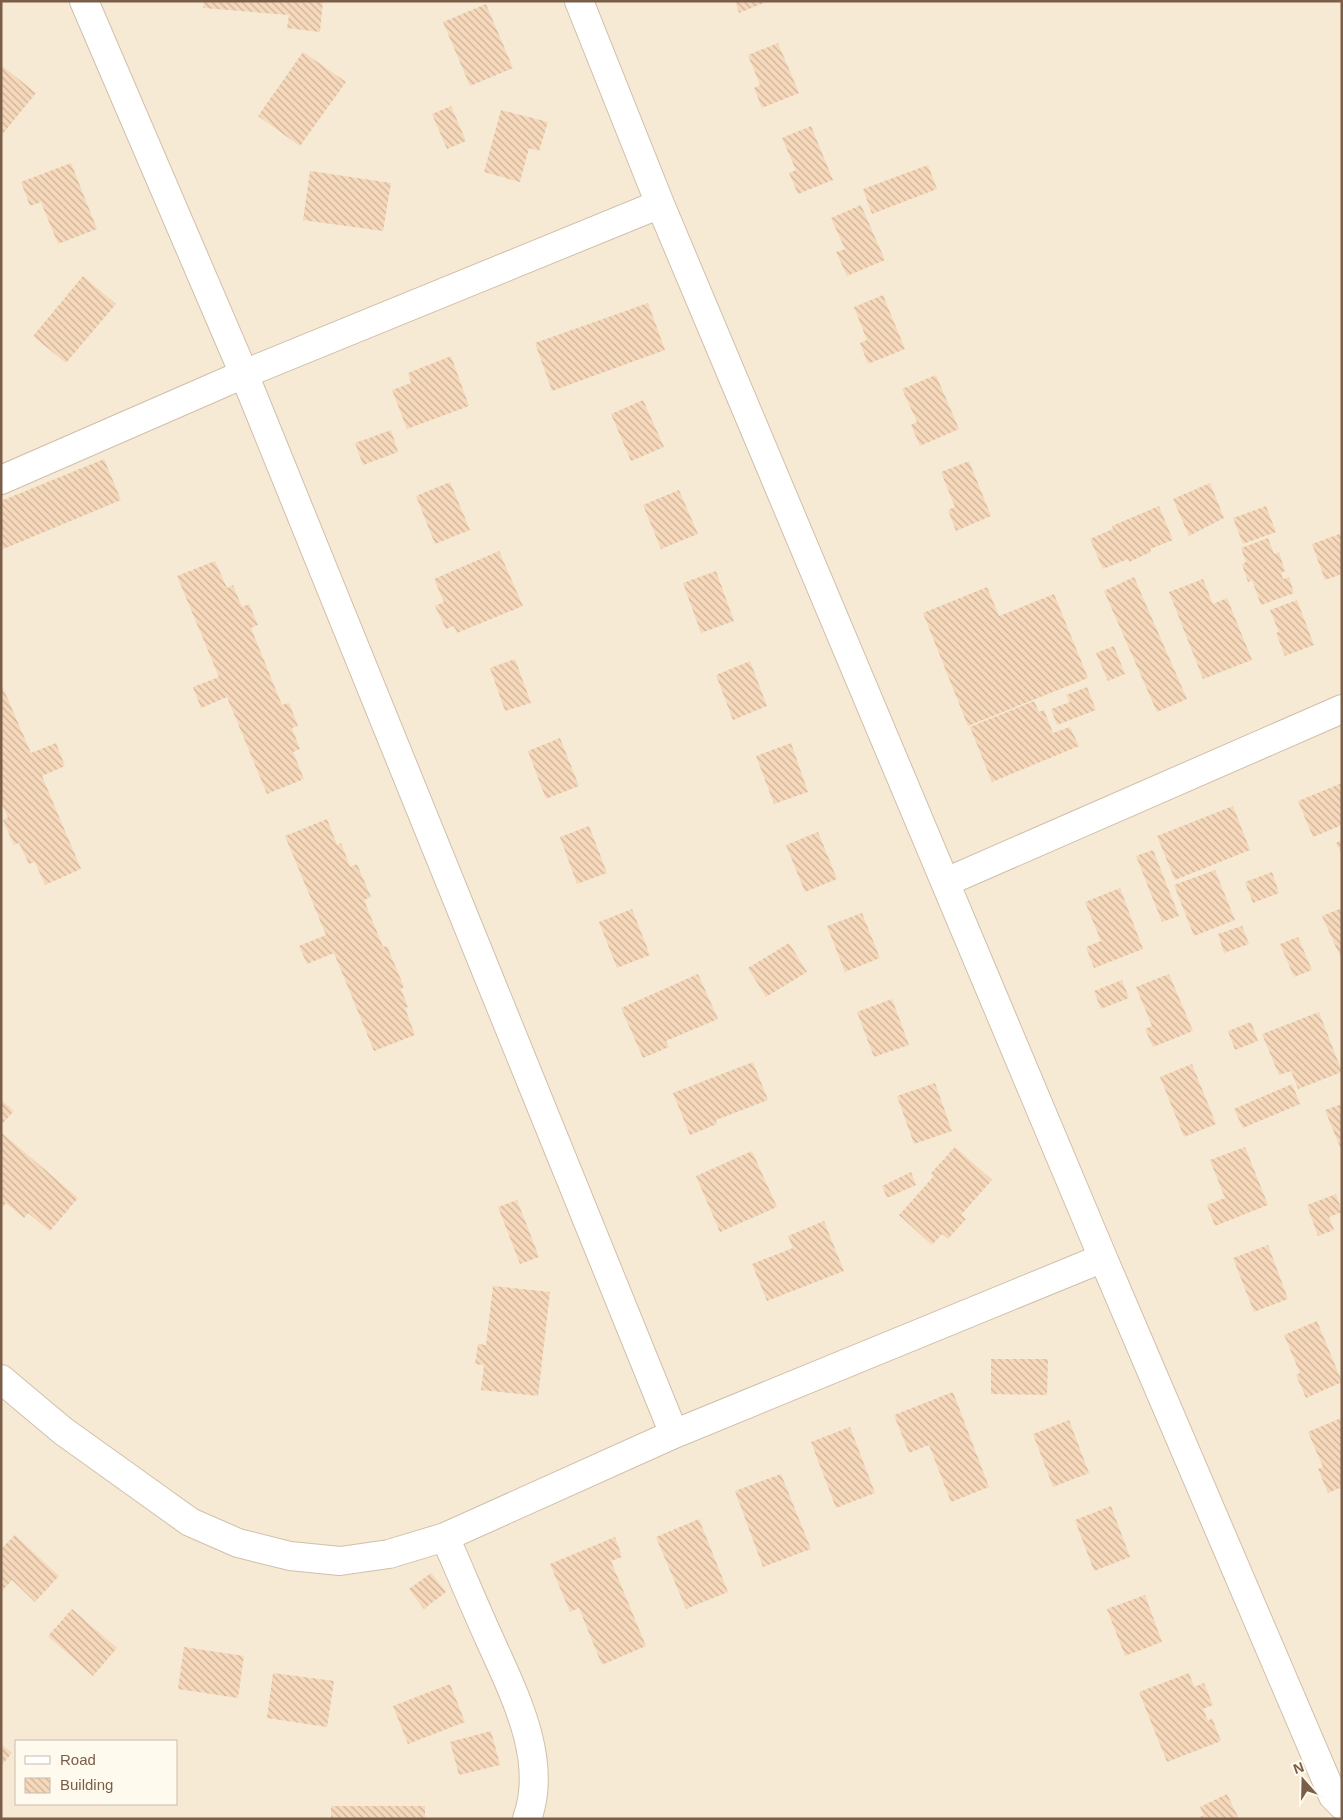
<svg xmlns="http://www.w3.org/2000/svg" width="1343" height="1820" font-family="Helvetica,sans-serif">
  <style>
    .residential { fill: #f6ead4; fill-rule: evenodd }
    .building { fill: url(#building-back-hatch) }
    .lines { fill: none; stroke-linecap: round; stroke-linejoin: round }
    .minor-casing { stroke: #d1bfaa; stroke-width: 30 }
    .minor { stroke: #fff; stroke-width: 28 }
  </style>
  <defs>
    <pattern id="building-back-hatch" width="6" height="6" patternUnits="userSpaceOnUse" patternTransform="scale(1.25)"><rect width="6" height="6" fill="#f6d8bb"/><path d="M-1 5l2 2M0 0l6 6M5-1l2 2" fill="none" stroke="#ccb29a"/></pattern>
  </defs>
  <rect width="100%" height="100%" fill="#fef7e6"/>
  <path class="residential" d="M1 1H1342V1819H1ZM16 1741H176V1804H16Z"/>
  <path class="building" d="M204 1H323L320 32 287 28 289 15 203 8Z
    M735 1H769L739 13Z
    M486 4 513 68 470 86 443 22Z
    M778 43 799 93 762 108 754 88 760 85 748 55Z
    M303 52 346 82 300 146 258 116Z
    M1 65 36 93 1 136Z
    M451 106 466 141 447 149 432 114Z
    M501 110 548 122 539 151 529 148 520 182 484 172Z
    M811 126 833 180 798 194 789 173 796 170 782 138Z
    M71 163 97 229 58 244 41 202 30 206 21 182Z
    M928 165 937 189 872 214 863 189Z
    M310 171 391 183 383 231 303 220Z
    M861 205 885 260 847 276 836 252 845 249 831 218Z
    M83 276 116 304 66 363 33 336Z
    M883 295 905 349 868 364 860 343 867 340 854 307Z
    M648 303 665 350 552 391 535 343Z
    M451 356 469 406 407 429 392 390 411 383 408 373Z
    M936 375 959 429 920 446 911 425 917 422 902 389Z
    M643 400 664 447 631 461 611 414Z
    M391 430 398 452 363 465 355 443Z
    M104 459 121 500 1 550V501Z
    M969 461 991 516 956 531 948 510 955 507 941 472Z
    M450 482 470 530 435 544 416 496Z
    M1210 483 1224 518 1189 536 1173 499Z
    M679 490 698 534 661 549 643 505Z
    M1159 506 1173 540 1150 549 1151 552 1129 562 1128 559 1103 569 1090 539 1113 529 1112 526Z
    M1266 506 1276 532 1243 544 1233 518Z
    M1342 533V574L1325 580 1312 544Z
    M1268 538 1274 554 1279 552 1285 571 1281 573 1283 579 1289 577 1294 593 1261 605 1252 580 1248 582 1242 564 1246 562 1241 548Z
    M499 551 523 606 457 633 454 626 446 629 435 606 444 602 434 579Z
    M215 561 227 588 233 585 242 607 249 604 258 625 251 628 282 705 289 703 298 726 292 728 300 749 293 752 304 779 267 794 227 697 201 708 193 687 219 677 177 576Z
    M716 571 734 621 701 633 683 583Z
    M1134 577 1187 699 1157 712 1104 591Z
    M1203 579 1213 604 1227 598 1252 660 1203 679 1169 592Z
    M987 587 999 616 1054 594 1088 678 968 726 923 613Z
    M1297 600 1314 645 1285 656 1276 633 1279 632 1270 610Z
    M1114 646 1125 674 1108 681 1096 653Z
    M515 659 531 703 505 711 490 668Z
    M750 661 767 706 733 720 716 675Z
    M1 683 31 753 56 743 65 766 42 776 81 869 45 885 35 862 29 864 19 843 14 845 3 820 8 818 1 802Z
    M1087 687 1096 710 1057 725 1051 709 1070 702 1066 695Z
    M1034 701 1039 712 1044 710 1053 733 1070 727 1079 746 992 782 970 727Z
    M560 738 579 786 546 799 528 751Z
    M791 743 808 792 774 804 756 756Z
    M1342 783V825L1313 837 1298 801Z
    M1233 806 1250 850 1175 880 1157 836Z
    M327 819 337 845 341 843 350 867 357 864 371 897 364 900 383 947 387 946 404 987 401 989 408 1007 405 1008 415 1035 374 1051 334 953 307 964 299 946 326 935 285 836Z
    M589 826 607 873 577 884 560 837Z
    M818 832 837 879 805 892 786 845Z
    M1342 840V855L1336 843Z
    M1153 850 1179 916 1162 922 1136 856Z
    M1215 870 1235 920 1194 936 1174 885Z
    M1272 872 1279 893 1253 903 1245 882Z
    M1120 888 1143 949 1094 968 1086 947 1101 941 1085 902Z
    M1342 908V955L1340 956 1322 916Z
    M632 909 650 955 617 968 599 922Z
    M862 913 880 958 845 972 827 926Z
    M1242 926 1249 944 1224 953 1218 934Z
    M1298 937 1312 970 1294 977 1280 944Z
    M789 943 807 972 766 997 748 968Z
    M698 974 718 1019 666 1041 669 1047 643 1058 621 1008Z
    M1169 974 1193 1031 1153 1047 1145 1029 1152 1026 1136 987Z
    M1122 980 1129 998 1101 1009 1094 991Z
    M892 999 909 1045 874 1057 857 1012Z
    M1319 1012 1342 1072 1298 1089 1291 1071 1279 1075 1262 1034Z
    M1251 1022 1258 1041 1235 1050 1228 1031Z
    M753 1062 768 1100 716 1120 717 1124 690 1135 673 1093Z
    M1192 1064 1216 1124 1184 1137 1160 1077Z
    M935 1083 952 1131 914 1144 897 1096Z
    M1292 1084 1300 1104 1243 1128 1234 1109Z
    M1 1100 14 1111 1 1125Z
    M1342 1104V1152L1325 1110Z
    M1 1132 78 1198 50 1231 28 1213 24 1218 6 1203 1 1208Z
    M955 1147 992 1180 961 1215 966 1219 948 1239 942 1234 932 1245 899 1215 934 1176 931 1173Z
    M1245 1147 1268 1205 1215 1226 1207 1205 1225 1198 1210 1160Z
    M752 1151 777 1207 720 1232 696 1176Z
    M911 1172 916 1185 887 1198 882 1186Z
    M1336 1194 1342 1212 1329 1217 1334 1230 1318 1236 1307 1205Z
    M517 1200 539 1257 520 1264 498 1207Z
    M824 1221 844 1271 767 1301 752 1264 793 1248 788 1236Z
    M1268 1245 1288 1299 1254 1312 1233 1258Z
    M493 1286 550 1292 538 1396 481 1390 484 1365 475 1364 478 1344 486 1345Z
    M1317 1321 1342 1382 1306 1398 1296 1375 1300 1373 1284 1335Z
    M991 1359H1048L1047 1395 991 1394Z
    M953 1392 989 1487 951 1502 929 1445 909 1453 894 1415Z
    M1341 1418 1342 1487 1328 1493 1318 1469 1323 1467 1308 1432Z
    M1069 1420 1089 1473 1053 1487 1033 1434Z
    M850 1427 875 1493 836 1508 811 1442Z
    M781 1474 811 1549 763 1567 735 1491Z
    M1111 1506 1130 1557 1094 1571 1075 1520Z
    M699 1519 728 1592 686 1609 656 1537Z
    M15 1535 59 1576 35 1602 12 1580 1 1592V1549Z
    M615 1537 622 1557 611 1561 646 1646 602 1665 579 1608 570 1612 550 1564Z
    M431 1573 446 1592 424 1609 409 1589Z
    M1145 1595 1162 1642 1125 1656 1107 1609Z
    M72 1609 117 1648 93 1676 48 1636Z
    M184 1647 244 1656 238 1698 178 1689Z
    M273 1673 334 1681 327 1727 267 1718Z
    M1189 1673 1194 1687 1204 1683 1213 1705 1203 1709 1208 1721 1212 1718 1221 1741 1167 1762 1139 1692Z
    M450 1684 465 1722 408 1744 393 1706Z
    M491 1731 500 1765 459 1775 450 1742Z
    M1 1744 12 1753 1 1766Z
    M1227 1794 1239 1819H1196L1204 1815 1200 1807Z
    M331 1806H425V1819H331Z"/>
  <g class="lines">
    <defs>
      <path id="minor" d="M84 1 244 374 674 1434
        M579 1 660 204 1103 1258 1333 1796 1342 1805
        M1 480 244 374 660 204
        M946 882 1342 709
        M1 1379 63 1431 190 1522 238 1543 290 1556 340 1561 389 1554 445 1537 674 1434 1103 1258
        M445 1537C460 1571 474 1605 489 1638 513 1692 549 1759 527 1819"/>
    </defs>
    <use href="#minor" class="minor-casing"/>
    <use href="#minor" class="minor"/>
  </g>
  <rect width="1343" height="1820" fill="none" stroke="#7a5e48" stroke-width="5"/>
  <rect x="15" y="1740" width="162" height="65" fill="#fffaee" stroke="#cabcac"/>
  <rect x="25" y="1756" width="25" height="8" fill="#ffffff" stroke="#cabcac"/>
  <text x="60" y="1765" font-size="15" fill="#7a5e48">Road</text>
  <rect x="25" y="1778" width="25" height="15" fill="url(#building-back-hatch)" stroke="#cabcac"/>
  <text x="60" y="1790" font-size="15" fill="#7a5e48">Building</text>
  <g transform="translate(1303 1780) rotate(340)" stroke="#fffaee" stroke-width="4" paint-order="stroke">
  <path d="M0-4L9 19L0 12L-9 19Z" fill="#7a5e48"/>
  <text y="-8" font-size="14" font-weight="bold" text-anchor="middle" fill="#7a5e48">N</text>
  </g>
</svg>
